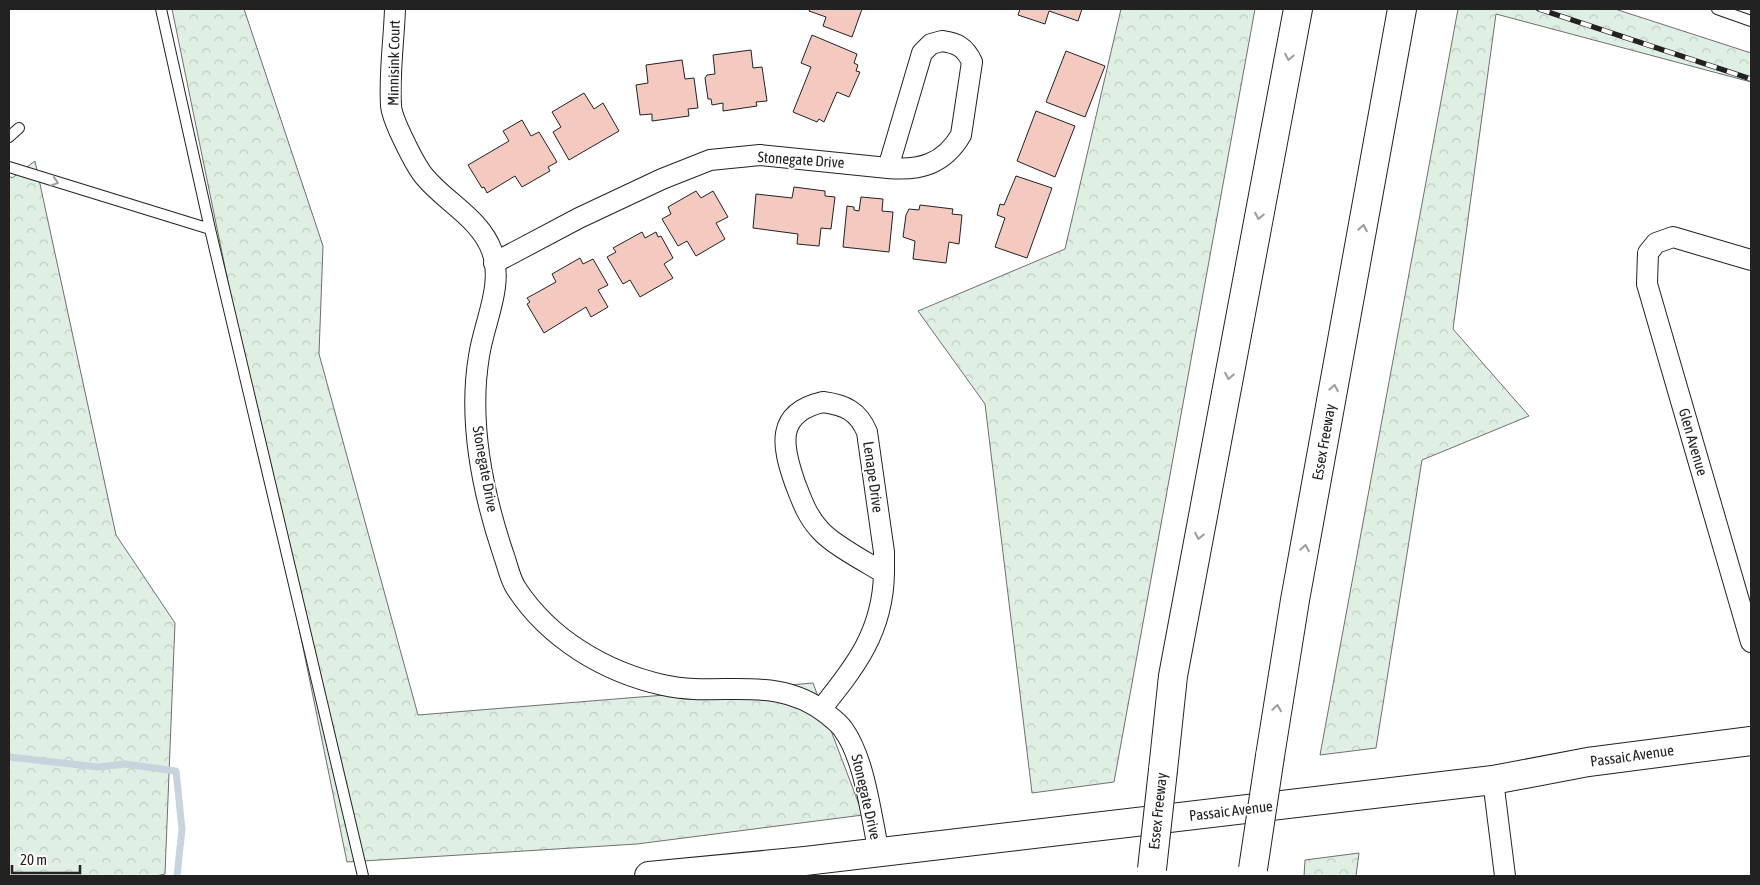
<svg xmlns="http://www.w3.org/2000/svg" width="1760" height="885" font-family="'Asap Condensed',sans-serif">
  <style>
    .forest { fill: url(#forest-crowns); stroke: #6f6f6f }
    .lines { fill: none; stroke-linecap: round; stroke-linejoin: round }
    .stream { stroke: #c7d3dd; stroke-width: 7 }
    .building { fill: #f3c9c0; stroke: #222 }
    .service-casing { stroke: #222; stroke-width: 12 }
    .minor-casing { stroke: #222; stroke-width: 22 }
    .primary-casing { stroke: #222; stroke-width: 30 }
    .motorway-casing { stroke: #222; stroke-width: 30 }
    .service { stroke: #fff; stroke-width: 10 }
    .minor { stroke: #fff; stroke-width: 20 }
    .primary { stroke: #fff; stroke-width: 28 }
    .motorway { stroke: #fff; stroke-width: 28 }
    .rail-casing { stroke: #222; stroke-width: 5.5 }
    .rail { stroke: #fff; stroke-width: 4; stroke-dasharray: 11; stroke-linecap: butt }
    .motorway-bridge-casing { stroke: #222; stroke-width: 30; stroke-linecap: butt }
    .motorway-bridge { stroke: #fff; stroke-width: 28 }
    .oneway { stroke: #9c9c9c }
    .labels { text-anchor: middle; stroke-width: 4; stroke-linejoin: round; paint-order: stroke }
    .street-label { font-size: 15px; fill: #222; stroke: #fff }
  </style>
  <defs>
    <pattern id="forest-crowns" width="20" height="18" patternUnits="userSpaceOnUse" patternTransform="scale(1.25)"><rect width="20" height="18" fill="#e0efe3"/><path d="M2 6a3 3 0 1 1 6 0M12 15a3 3 0 1 1 6 0" fill="none" stroke="#c0cdc2"/></pattern>
  </defs>
  <rect width="100%" height="100%" fill="#fff"/>
  <path class="forest" d="M172 9H244L323 246 319 354 418 715 813 683 863 815 637 844 347 862Z
    M1121 9H1255L1114 782 1032 793 985 404 918 311 1065 249Z
    M1458 9H1615L1751 53V82L1496 14 1453 329 1529 416 1422 460 1376 748 1320 755Z
    M35 161 116 535 175 623 165 874 156 876H9V176L12 178Z
    M1359 853 1356 876H1304L1305 860Z"/>
  <g class="lines">
    <path class="stream" d="M9 757 98 767 125 764 176 771 182 829 177 876"/>
  </g>
  <path class="building" d="M810 9H862L852 37 823 26 826 17 809 11Z
    M1020 9H1082L1078 21 1049 11 1045 24 1018 15Z
    M812 35 857 54 854 63 858 65 856 71 860 72 849 97 837 92 824 122 819 119 817 122 793 112 811 67 801 63Z
    M751 50 753 68 762 67 767 101 756 102 757 106 723 111V103L712 105 711 99H708L705 78 707 75 715 74 713 55Z
    M1066 51 1105 66 1085 117 1046 102Z
    M682 60 685 79 694 78 698 108 688 109 689 116 652 121V114L640 115 636 85 648 83 646 65Z
    M584 93 594 109 603 103 619 131 569 160 553 132 561 127 552 112Z
    M1036 111 1075 126 1055 177 1017 161Z
    M522 120 531 136 539 132 557 162 548 167 550 171 522 187 515 176 487 193 484 187 482 188 468 165 509 141 503 131Z
    M1016 176 1052 188 1027 258 995 247 1005 218 997 215 1000 204 1004 205Z
    M794 187 825 191V196L835 197 831 229 821 228 819 246 797 244 798 234 753 228 756 194 792 198Z
    M696 191 701 198 713 191 728 217 716 223 725 239 696 256 687 241 678 246 662 219 671 214 668 207Z
    M861 197 883 199 882 211 893 212 889 252 843 247 847 206 854 207V210L859 211Z
    M920 205 953 209 952 214 962 215 959 244 949 242 946 263 913 259 915 241 903 237 906 215 909 209 919 210Z
    M642 232 645 238 656 232 658 237 661 236 673 258 664 264 673 278 640 297 630 280 623 284 607 257 616 252 613 248Z
    M580 258 583 264 593 259 608 285 598 290 608 307 591 317 586 307 544 333 527 304 530 302 527 298 556 282 552 274Z"/>
  <g class="lines">
    <defs>
      <path id="service" d="M161 9 210 229 363 876
        M1717 9 1751 21
        M9 137 19 128
        M9 167 210 229"/>
      <path id="minor" d="M395 9C394 40 389 73 391 105 391 118 415 165 424 176 445 202 480 218 492 251 504 286 484 322 479 356 468 422 483 494 504 556 508 567 510 579 516 588 549 639 605 672 663 685 720 698 776 673 827 714 832 718 839 723 843 729 865 759 871 816 879 853
        M942 41C957 43 965 47 972 62L961 135C944 164 920 171 888 168L922 53 931 44Z
        M1751 260 1673 237 1656 243 1648 253 1647 284 1751 642
        M494 263 579 218 662 179 710 160 760 155 888 168
        M823 402C845 405 858 411 867 432L884 552V573C866 562 833 545 820 530 807 516 802 501 795 483 782 446 775 413 823 402Z
        M821 709C856 666 883 631 884 573
        M1493 780 1505 876"/>
      <path id="primary" d="M649 876 805 861 1493 780 1588 762 1751 741"/>
      <path id="motorway" d="M1270 756 1295 600 1402 9
        M1163 770 1173 676 1298 9"/>
    </defs>
    <use href="#service" class="service-casing"/>
    <use href="#minor" class="minor-casing"/>
    <use href="#primary" class="primary-casing"/>
    <use href="#motorway" class="motorway-casing"/>
    <use href="#service" class="service"/>
    <use href="#minor" class="minor"/>
    <use href="#primary" class="primary"/>
    <use href="#motorway" class="motorway"/>
    <defs>
      <path id="rail" d="M1539 9 1751 79"/>
    </defs>
    <use href="#rail" class="rail-casing"/>
    <use href="#rail" class="rail"/>
    <defs>
      <path id="motorway-bridge" d="M1152 869 1163 770
        M1253 869 1270 756"/>
    </defs>
    <use href="#motorway-bridge" class="motorway-bridge-casing"/>
    <use href="#motorway-bridge" class="motorway-bridge"/>
  </g>
  <defs><path id="oneway-chevron" d="M-2-3.5L2.5 0L-2 3.5" fill="none" stroke-width="1.6" stroke-linecap="round" stroke-linejoin="round" transform="scale(1.25)"/></defs>
  <g class="oneway">
    <use href="#oneway-chevron" transform="translate(1289 57) rotate(101)"/>
    <use href="#oneway-chevron" transform="translate(55 182) rotate(17)"/>
    <use href="#oneway-chevron" transform="translate(1259 216) rotate(101)"/>
    <use href="#oneway-chevron" transform="translate(1363 228) rotate(-80)"/>
    <use href="#oneway-chevron" transform="translate(1229 376) rotate(101)"/>
    <use href="#oneway-chevron" transform="translate(1334 388) rotate(-80)"/>
    <use href="#oneway-chevron" transform="translate(1199 536) rotate(101)"/>
    <use href="#oneway-chevron" transform="translate(1305 548) rotate(-80)"/>
    <use href="#oneway-chevron" transform="translate(1277 708) rotate(-81)"/>
  </g>
  <g class="labels">
    <g class="street-label">
      <text transform="translate(394 63) rotate(-89)" y="5">Minnisink Court</text>
      <text transform="translate(801 160) rotate(4)" y="5">Stonegate Drive</text>
      <text transform="translate(1324 442) rotate(-80)" y="5">Essex Freeway</text>
      <text transform="translate(1693 442) rotate(74)" y="5">Glen Avenue</text>
      <text transform="translate(485 469) rotate(80)" y="5">Stonegate Drive</text>
      <text transform="translate(873 477) rotate(82)" y="5">Lenape Drive</text>
      <text transform="translate(1632 756) rotate(-8)" y="5">Passaic Avenue</text>
      <text transform="translate(866 797) rotate(77)" y="5">Stonegate Drive</text>
      <text transform="translate(1158 811) rotate(-84)" y="5">Essex Freeway</text>
      <text transform="translate(1231 811) rotate(-7)" y="5">Passaic Avenue</text>
    </g>
  </g>
  <rect width="1760" height="885" fill="none" stroke="#222222" stroke-width="20"/>
  <path d="M12 865v8h68v-8" fill="none" stroke="#222222" stroke-width="2.5"/>
  <text x="20" y="865" font-size="15" fill="#222222" stroke="#ffffff" stroke-width="4" paint-order="stroke">20 m</text>
</svg>
